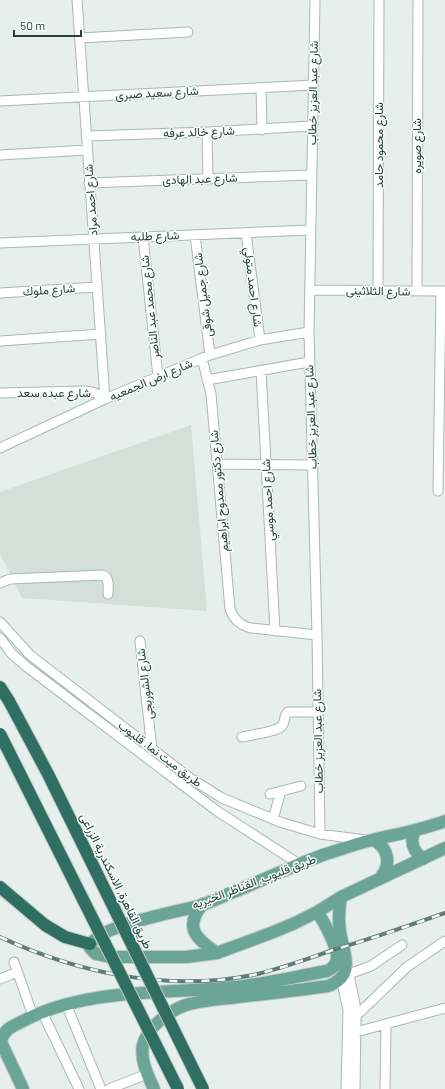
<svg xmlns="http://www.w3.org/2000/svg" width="445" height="1089" font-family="Barlow,Vazirmatn,sans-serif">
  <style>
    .built { fill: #d4dfda }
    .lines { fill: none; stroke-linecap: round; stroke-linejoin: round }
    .minor-casing { stroke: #a8b8b2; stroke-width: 11 }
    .major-casing { stroke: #c2cac8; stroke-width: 14 }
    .highway-casing { stroke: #c2cac8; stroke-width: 14 }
    .minor { stroke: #fff; stroke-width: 9 }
    .major { stroke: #6aa596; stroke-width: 12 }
    .highway { stroke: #2f6f62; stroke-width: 12 }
    .rail-casing { stroke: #5f7d75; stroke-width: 4 }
    .rail { stroke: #f7fbf9; stroke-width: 2.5; stroke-dasharray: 8; stroke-linecap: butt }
    .highway-bridge-casing { stroke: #c2cac8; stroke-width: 14; stroke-linecap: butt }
    .highway-bridge { stroke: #2f6f62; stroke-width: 12 }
    .labels { text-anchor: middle; stroke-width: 3; stroke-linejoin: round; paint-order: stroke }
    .street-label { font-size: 12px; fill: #24423a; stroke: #f7fbf9 }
  </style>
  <rect width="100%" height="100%" fill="#e6efeb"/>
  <path class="built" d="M191 425 207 611 22 598 0 554V492Z"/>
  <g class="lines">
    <defs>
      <path id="minor" d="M77 0 105 399
        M315 0 309 332 317 635 320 834
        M80 38 188 32
        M261 88 262 130
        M0 101 313 85
        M207 132 208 179
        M87 136 207 132 312 126
        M0 155 87 150
        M89 183 311 175
        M246 233 260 340
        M195 235 210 355
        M143 237 158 377
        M0 243 310 230
        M310 290 445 291
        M378 291 379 0
        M417 291 418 0
        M0 293 97 287
        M0 341 101 334
        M202 358 211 394 230 609C234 620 240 625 251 628L317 635
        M261 370 275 631
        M207 380 309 362
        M0 393 84 391C93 391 99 394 105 399
        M0 448 105 399 210 355 260 340 309 332
        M217 464 312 465
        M438 491 441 291
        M0 583 10 579 103 575C110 578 108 587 108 594
        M0 622 30 655 190 778 222 798 280 822 320 834 365 840
        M0 638 12 654 27 667 217 811 299 864
        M140 641 152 750
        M242 737C251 735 276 732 282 726 286 721 283 716 288 712H318
        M270 794 301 786
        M273 819 281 791
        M14 962 33 1016
        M347 965 355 1004 356 1016 355 1089
        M349 974 371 966 402 945
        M341 978 348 1010 346 1089
        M0 979 17 972
        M66 1004 101 1089
        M42 1012 79 1089
        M348 1016H356L407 967 445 941
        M356 1032 445 1008
        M109 1089 147 1074
        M385 1089 386 1024"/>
      <path id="major" d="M445 821C421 830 397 834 372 840 355 844 339 850 323 855 293 866 265 879 236 891 225 895 214 901 202 905 184 911 90 926 90 948L96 954 110 957H186L217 953 271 933 295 923 317 912 341 897 445 848
        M414 832C410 843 413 851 423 859
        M374 840C389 849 391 864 381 877
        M203 904C183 927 196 939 217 953
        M23 1089 1 1042C3 1030 11 1027 21 1022 87 986 171 995 244 986 272 982 299 976 327 971 332 969 336 965 337 959 338 948 324 921 317 912
        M154 1089C148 1076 140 1060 143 1045 147 1028 168 1012 183 1006 203 999 226 999 246 996 274 993 301 990 328 986 357 975 343 953 340 931 338 919 339 908 341 897"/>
      <path id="highway" d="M0 687 9 701
        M0 887 45 925 65 937 90 944"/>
    </defs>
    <use href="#minor" class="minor-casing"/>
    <use href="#major" class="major-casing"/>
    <use href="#highway" class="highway-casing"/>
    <use href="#minor" class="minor"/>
    <use href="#major" class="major"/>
    <use href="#highway" class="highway"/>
    <defs>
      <path id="rail" d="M0 937C78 973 167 992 253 975 280 969 307 959 333 950 371 939 408 926 445 913"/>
    </defs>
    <use href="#rail" class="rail-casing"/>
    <use href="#rail" class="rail"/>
    <defs>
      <path id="highway-bridge" d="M9 701 48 774 203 1089
        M0 734 178 1089"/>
    </defs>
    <use href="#highway-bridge" class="highway-bridge-casing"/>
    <use href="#highway-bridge" class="highway-bridge"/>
  </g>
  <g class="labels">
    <g class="street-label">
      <text transform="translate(157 93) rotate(-3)" y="4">شارع سعيد صبرى</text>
      <text transform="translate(313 93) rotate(-89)" y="4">شارع عبد العزيز خطاب</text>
      <text transform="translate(199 132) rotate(-2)" y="4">شارع خالد عرفه</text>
      <text transform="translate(379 145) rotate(-90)" y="4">شارع محمود حامد</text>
      <text transform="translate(417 146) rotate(-90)" y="4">شارع صويره</text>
      <text transform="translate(200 179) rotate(-2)" y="4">شارع عبد الهادى</text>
      <text transform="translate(91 200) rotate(-94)" y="4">شارع احمد مراد</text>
      <text transform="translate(155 236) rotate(-2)" y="4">شارع طلبه</text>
      <text transform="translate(253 287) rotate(83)" y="4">شارع احمد متولي</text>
      <text transform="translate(49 290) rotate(-4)" y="4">شارع ملوك</text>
      <text transform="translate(378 291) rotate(1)" y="4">شارع الثلاثينى</text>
      <text transform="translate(203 295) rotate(-97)" y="4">شارع جميل شوقى</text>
      <text transform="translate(150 307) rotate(-96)" y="4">شارع محمد عبد الناصر</text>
      <text transform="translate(151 380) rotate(-23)" y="4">شارع ارض الجمعيه</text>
      <text x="54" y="397">شارع عبده سعد</text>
      <text transform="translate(311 417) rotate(-92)" y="4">شارع عبد العزيز خطاب</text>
      <text transform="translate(219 491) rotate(-95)" y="4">شارع دكتور ممدوح ابراهيم</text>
      <text transform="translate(268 500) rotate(-93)" y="4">شارع احمد موسي</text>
      <text transform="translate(145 684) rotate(-97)" y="4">شارع الشوربجى</text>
      <text transform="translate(318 741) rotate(-91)" y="4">شارع عبد العزيز خطاب</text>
      <text transform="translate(160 754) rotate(37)" y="4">طريق ميت نما, قليوب</text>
      <text transform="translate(116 881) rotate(64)" y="4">طريق القاهرة, الاسكندرية الزراعى</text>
      <text transform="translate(254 882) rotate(-21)" y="4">طريق قليوب, القناطر الخيريه</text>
    </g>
  </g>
  <path d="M14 30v6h67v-6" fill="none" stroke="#24423a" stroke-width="2"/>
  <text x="20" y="30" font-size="12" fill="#24423a" stroke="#f7fbf9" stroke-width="3" paint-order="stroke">50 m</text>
</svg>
